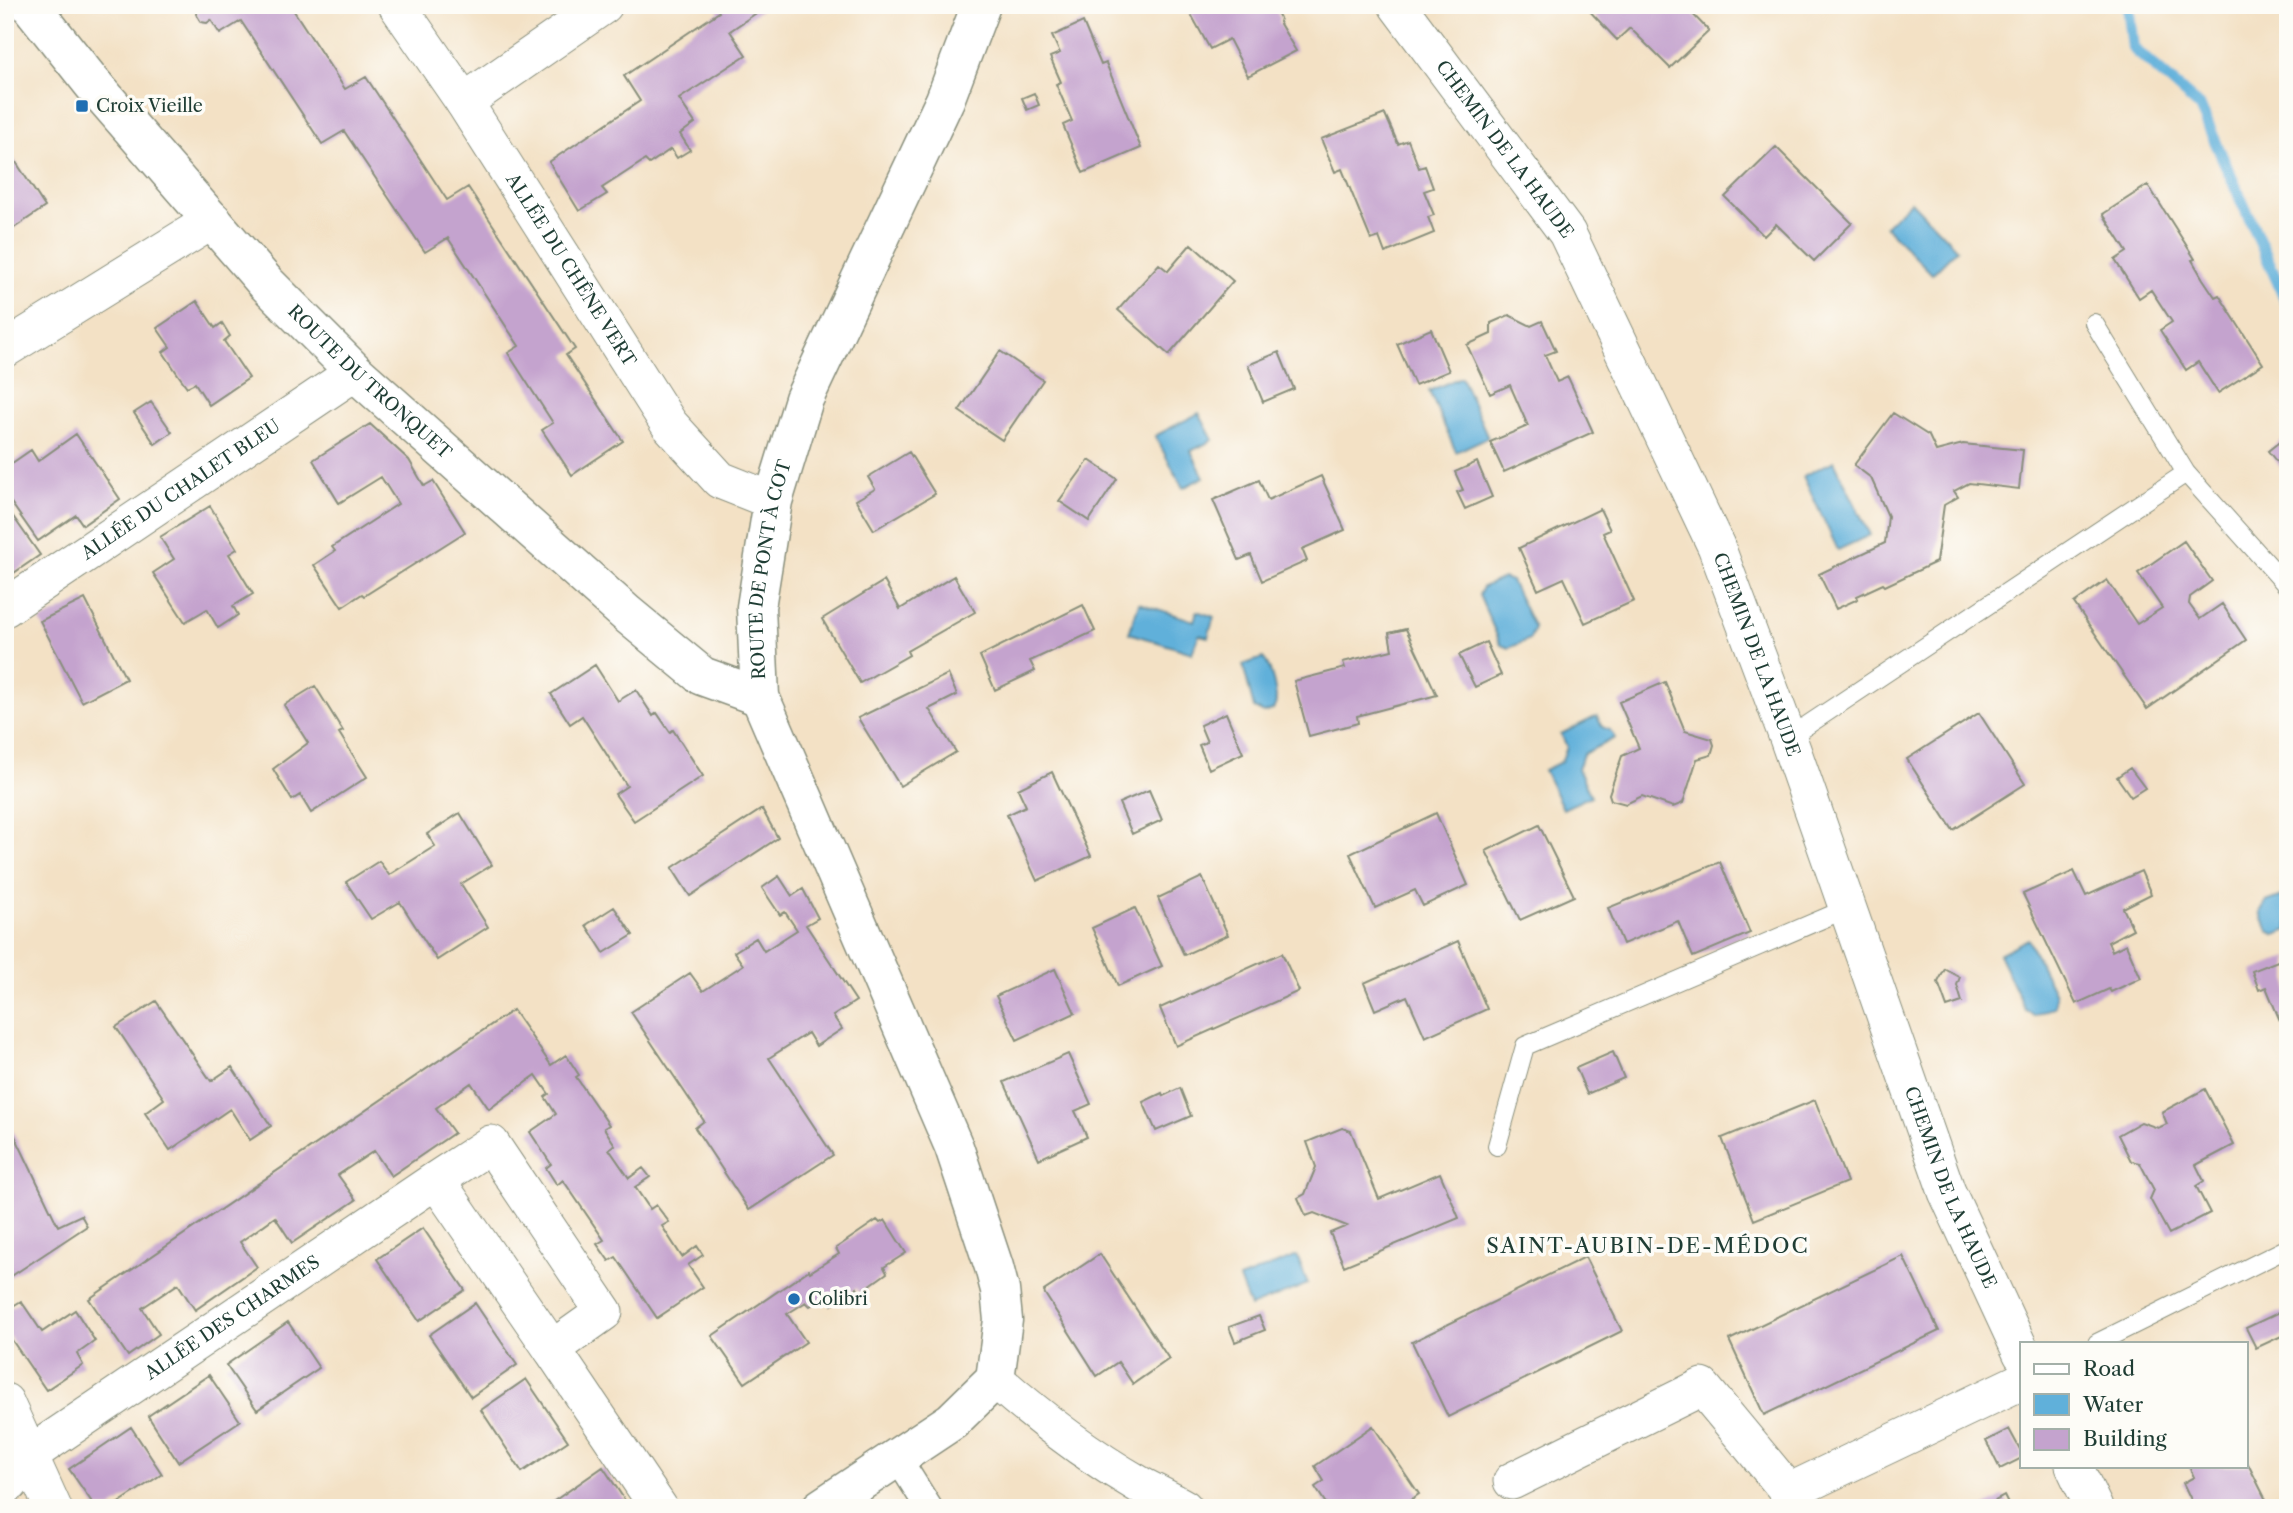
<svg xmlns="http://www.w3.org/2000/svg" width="2293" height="1513" font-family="'Libre Caslon Text',serif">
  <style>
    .water { fill: #60b0da; stroke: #407687; stroke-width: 2 }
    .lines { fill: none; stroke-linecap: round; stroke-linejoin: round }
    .stream { stroke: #60b0da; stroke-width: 12 }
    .building { fill: #c4a3ce }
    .service-casing { stroke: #898f7c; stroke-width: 20 }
    .pedestrian-casing { stroke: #898f7c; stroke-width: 29 }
    .minor-casing { stroke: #898f7c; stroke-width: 39 }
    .tertiary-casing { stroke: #898f7c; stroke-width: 41 }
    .service { stroke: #fff; stroke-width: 18 }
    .pedestrian { stroke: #fff; stroke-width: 26 }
    .minor { stroke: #fff; stroke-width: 37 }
    .tertiary { stroke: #fff; stroke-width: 38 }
    .poi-dot { fill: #1f6fb2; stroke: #fdfcf7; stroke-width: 2.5 }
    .labels { text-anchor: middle; stroke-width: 7; stroke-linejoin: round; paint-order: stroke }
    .poi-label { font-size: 18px; fill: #1f3d34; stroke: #fdfcf7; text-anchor: start }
    .street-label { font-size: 18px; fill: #1f3d34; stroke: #fdfcf7 }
    .quarter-label { font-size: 21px; letter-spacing: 2px; fill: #1f3d34; stroke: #fdfcf7 }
  </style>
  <rect width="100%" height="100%" fill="#fdfcf7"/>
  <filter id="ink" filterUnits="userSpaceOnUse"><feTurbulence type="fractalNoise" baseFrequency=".0143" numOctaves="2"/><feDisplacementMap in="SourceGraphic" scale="14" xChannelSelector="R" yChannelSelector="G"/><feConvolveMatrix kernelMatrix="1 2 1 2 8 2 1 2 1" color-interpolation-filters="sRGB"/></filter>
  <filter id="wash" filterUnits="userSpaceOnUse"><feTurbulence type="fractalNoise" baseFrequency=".00686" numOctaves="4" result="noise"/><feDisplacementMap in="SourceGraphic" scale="28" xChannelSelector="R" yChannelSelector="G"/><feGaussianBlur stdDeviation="1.57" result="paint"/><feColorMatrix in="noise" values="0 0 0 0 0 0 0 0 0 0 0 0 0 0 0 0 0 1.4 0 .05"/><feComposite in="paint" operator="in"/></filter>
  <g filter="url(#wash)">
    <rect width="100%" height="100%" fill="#f3e1c5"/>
    <path class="water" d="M1911 201 1957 249 1932 274 1885 226Z
      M1461 377 1488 437 1456 452 1429 391Z
      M1199 413 1213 440 1191 451 1204 477 1183 488 1155 436Z
      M1834 461 1870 535 1838 550 1803 476Z
      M1503 578 1511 581 1534 628 1530 639 1509 648 1501 645 1479 595 1483 587Z
      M1139 603 1194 621 1197 611 1214 617 1208 637 1199 635 1192 653 1129 633Z
      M1263 658C1270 664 1280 699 1274 708 1272 711 1268 712 1264 713L1254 708 1243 665Z
      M1597 716 1602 727 1610 730 1615 738 1583 754 1578 769 1591 796 1563 809 1544 770 1561 762 1567 747 1561 734Z
      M2288 894V930L2276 935 2268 931 2260 912 2266 902Z
      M2028 939 2055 995V1006L2034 1016 2025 1009 1999 954Z
      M1297 1256 1308 1284 1250 1307 1239 1279Z"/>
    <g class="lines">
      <path class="stream" d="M2128 5 2133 48 2200 107 2288 305"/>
    </g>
    <g id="blocks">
      <path class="building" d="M197 5H290L345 89 366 77 447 200 468 187 575 349 566 355 623 441 572 475 542 430 553 423 508 353 519 346 448 238 425 252 344 131 322 144 241 21 220 34 211 20 207 23 201 22 196 14 199 8Z
        M714 5H768L730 31 746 55 679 99 695 123 680 134 690 150 677 158 671 149 649 164 645 160 602 188 607 194 579 211 549 162 640 101 624 76 719 12Z
        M1192 5H1273L1280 18 1279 22 1296 51 1248 76 1229 39 1210 49 1187 7Z
        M1584 5H1684L1709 31 1670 68 1630 28 1617 40Z
        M1083 22 1101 65 1106 63 1141 148 1083 173 1063 125 1072 121 1056 84 1061 82 1050 57 1060 53 1052 36Z
        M1034 93 1039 105 1027 110 1022 98Z
        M1385 114 1398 144 1408 140 1419 168 1425 166 1433 188 1424 191 1434 215 1428 217 1434 233 1385 253 1379 237 1371 240 1342 169 1335 172 1321 139Z
        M5 145 45 207 5 234Z
        M1776 147 1852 223 1814 261 1776 224 1764 236 1725 197Z
        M2148 185 2195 259 2192 260 2203 279 2215 297 2219 295 2263 364 2218 393 2198 362 2186 370 2160 330 2172 322 2151 290 2139 298 2115 260 2127 252 2103 214Z
        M1191 244 1233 281 1169 355 1118 310 1159 264 1168 271Z
        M197 301 215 328 222 323 230 336 224 341 249 378 209 405 195 383 187 387 179 376 163 352 170 347 157 328Z
        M1509 315 1531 326 1542 321 1556 351 1545 355 1557 382 1568 377 1593 432 1504 472 1490 442 1528 426 1510 385 1490 394 1467 345 1491 334V323Z
        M1431 329 1449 371 1415 385 1397 344Z
        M1000 351 1043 380 1002 440 959 411Z
        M1279 352 1294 389 1263 402 1248 365Z
        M151 402 172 432 155 444 134 413Z
        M1893 413 1929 436 1936 451 1963 444 2023 450 2019 489 1969 483 1954 491 1958 497 1944 505 1936 562 1885 586 1883 584 1857 596 1858 599 1836 609 1819 574 1885 543 1888 516 1871 478 1854 465Z
        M370 424 409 460 424 486 433 481 465 532 364 596 362 594 342 607 314 565 335 551 332 547 398 504 381 477 339 503 313 460Z
        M76 434 120 499 83 525 76 515 38 541 5 494V468L31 450 38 461Z
        M2288 435V476L2268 451Z
        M909 452 935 494 874 530 856 500 875 489 868 477Z
        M1089 460 1117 479 1089 521 1059 501Z
        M1477 462 1492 497 1465 509 1457 492 1463 490 1455 472Z
        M1321 476 1345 530 1302 549 1307 561 1262 581 1251 555 1239 560 1213 500 1259 480 1268 500Z
        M5 505 40 555 5 579Z
        M210 506 237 549 229 554 253 594 233 606 238 615 218 628 207 609 185 622 153 573 174 559 160 537Z
        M1600 509 1610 530 1603 533 1634 601 1585 623 1564 578 1538 590 1519 548Z
        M2184 541 2212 581 2190 597 2189 604 2200 619 2222 604 2246 640 2147 709 2074 603 2107 580 2137 624 2162 608 2138 573Z
        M954 576 975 612 907 651 909 655 860 683 822 619 884 581 900 609Z
        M85 599 126 679 82 702 40 621Z
        M1083 605 1095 631 1030 661 1035 671 995 690 980 656Z
        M1406 629 1437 695 1357 716 1358 723 1309 736 1294 681 1345 668 1343 662 1392 650 1389 633Z
        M1486 642 1501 675 1475 687 1459 655Z
        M595 665 618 701 636 690 653 716 657 713 670 732 673 730 703 776 634 821 615 794 627 786 582 716 570 724 551 694Z
        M948 674 957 695 929 709 956 752 900 786 858 718Z
        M1665 682 1685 731 1712 739 1714 745 1711 755 1697 759 1683 803 1673 807 1642 796 1626 804 1611 800 1609 794 1622 756 1639 748 1619 702Z
        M315 686 343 731 339 733 367 777 311 813 300 795 292 800 273 769 308 743 284 705Z
        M1226 713 1243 753 1209 769 1199 745 1207 742 1200 725Z
        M1979 713 2025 784 1953 830 1907 759Z
        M2130 768 2145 788 2131 797 2117 777Z
        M1052 772 1091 856 1037 881 1007 815 1026 806 1018 789Z
        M1149 790 1162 820 1132 834 1119 803Z
        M762 809 778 838 690 896 672 868Z
        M460 813 492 865 461 884 488 927 437 960 400 902 371 919 346 882 379 861 389 875 435 846 427 834Z
        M1436 813 1468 885 1423 906 1415 890 1375 908 1350 854Z
        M1539 825 1574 896 1520 920 1486 851Z
        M1720 862 1750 933 1693 957 1678 921 1623 944 1608 908Z
        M2074 871 2086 896 2141 871 2151 894 2123 908 2133 929 2108 942 2112 951 2126 944 2141 978 2111 992 2109 989 2076 1004 2023 894Z
        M779 876 792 896 803 889 818 918 806 925 856 1001 833 1016 842 1029 816 1046 808 1033 769 1058 833 1155 749 1210 695 1128 704 1121 631 1012 690 973 703 991 743 965 734 952 756 938 764 951 797 930 785 912 780 915 762 888Z
        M1202 877 1228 935 1184 955 1158 898Z
        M614 907 633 935 604 953 586 925Z
        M1135 908 1162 966 1118 986 1092 928Z
        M1458 941 1487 1009 1425 1037 1407 996 1375 1010 1364 983Z
        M1282 953 1299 991 1176 1046 1160 1008Z
        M2288 957V1018L2280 1021 2266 987 2259 990 2252 971Z
        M1055 969 1075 1013 1017 1040 996 996Z
        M1945 969 1960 977 1957 985 1962 1002 1947 1007 1938 982Z
        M156 1001 211 1081 232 1067 271 1126 250 1140 230 1109 170 1150 145 1113 164 1099 116 1027Z
        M513 1010 551 1065 566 1055 579 1075 576 1077 609 1125 604 1128 615 1145 609 1149 629 1178 643 1168 650 1177 635 1187 650 1209 656 1205 669 1222 662 1226 682 1257 697 1246 703 1255 688 1265 703 1287 657 1318 616 1257 609 1261 597 1244 604 1240 563 1180 557 1185 546 1168 551 1164 530 1132 556 1114 545 1097 549 1094 536 1075 489 1109 471 1083 436 1108 454 1133 391 1176 374 1151 338 1175 356 1200 292 1243 275 1217 240 1242 257 1267 195 1310 178 1284 142 1308 159 1334 128 1356 89 1299Z
        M1613 1052 1624 1078 1587 1094 1576 1068Z
        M1068 1054 1091 1104 1075 1111 1087 1137 1039 1159 1004 1082Z
        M1180 1088 1191 1116 1156 1131 1143 1102 1162 1093 1163 1096Z
        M2205 1089 2234 1145 2196 1165 2204 1181 2196 1186 2210 1213 2169 1234 2150 1199 2154 1190 2140 1163 2131 1161 2118 1135 2141 1122 2158 1128 2167 1124 2162 1112Z
        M1815 1100 1847 1182 1754 1220 1722 1138Z
        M5 1115 58 1226 81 1215 87 1226 7 1279 5 1252 10 1249 5 1241Z
        M1342 1128 1351 1131 1379 1199 1440 1173 1459 1218 1344 1266 1330 1233 1347 1226 1314 1213 1306 1216 1298 1198 1305 1194 1316 1167 1307 1142Z
        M877 1220 880 1223 885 1220 906 1253 884 1267 887 1273 859 1293 857 1288 832 1305 826 1296 810 1306 806 1302 787 1314 806 1342 745 1383 712 1336 809 1270 810 1272 839 1254 836 1248Z
        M423 1228 465 1290 419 1321 377 1259Z
        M1100 1254 1169 1359 1133 1384 1118 1362 1097 1376 1045 1294 1044 1291Z
        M1903 1256 1939 1331 1764 1415 1729 1340Z
        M1585 1257 1622 1331 1448 1417 1412 1342Z
        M21 1301 42 1332 75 1310 95 1341 77 1354 83 1365 46 1390 5 1330V1311Z
        M475 1303 517 1365 471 1397 429 1335Z
        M2284 1310 2288 1317V1333L2256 1348 2246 1328Z
        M1259 1316 1265 1330 1235 1342 1229 1327Z
        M288 1322 319 1368 257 1410 226 1365Z
        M209 1375 240 1421 178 1462 148 1416Z
        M526 1379 568 1441 522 1472 481 1410Z
        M1373 1426 1419 1494 1399 1508H1329L1315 1487 1324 1481 1315 1466Z
        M131 1427 162 1474 111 1508H96L69 1469Z
        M2009 1429 2022 1453V1458L2000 1469 1986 1441Z
        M2246 1460 2270 1508H2195L2183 1483 2194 1477 2189 1466H2246Z
        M603 1467 630 1508H544Z
        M2004 1496 2010 1508H1982Z"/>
    </g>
  </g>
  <g filter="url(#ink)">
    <use href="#blocks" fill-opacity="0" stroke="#898f7c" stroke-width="2"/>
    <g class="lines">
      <defs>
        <path id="service" d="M2094 323 2186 473 2288 587
          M1788 738 2186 473
          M1497 1146 1525 1046 1848 908
          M2097 1343 2288 1248"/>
        <path id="pedestrian" d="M897 1457 929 1508"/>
        <g id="minor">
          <path id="s1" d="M397 5 464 102 669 424 720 480 773 501"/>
          <path id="s2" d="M1397 5 1567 233 1716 546 1788 738 1947 1192 2022 1354"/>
          <path d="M464 102 604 5"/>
          <path d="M5 349 213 220"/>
          <path id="s3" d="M5 608 355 372"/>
          <path d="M552 1349 659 1508"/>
          <path d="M995 1379C1040 1419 1088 1455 1140 1485 1155 1493 1170 1500 1184 1508"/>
          <path d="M5 1402 53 1508"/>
          <path d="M2074 1466 2094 1508"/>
          <path d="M1512 1481 1702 1387 1789 1492 2022 1381"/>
          <path id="s4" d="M5 1486 10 1483 29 1455 436 1180 491 1144 604 1312 552 1349 436 1180"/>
        </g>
        <g id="tertiary">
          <path id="s5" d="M30 5 92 83 266 283 355 372 627 614 702 676 760 697"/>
          <path id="s6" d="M821 1508 952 1421 995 1379 1003 1320 1000 1290 994 1267 954 1147 760 697 756 607 773 501 804 399 945 100 981 5"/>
        </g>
      </defs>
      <use href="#service" class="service-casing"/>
      <use href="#pedestrian" class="pedestrian-casing"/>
      <use href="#minor" class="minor-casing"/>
      <use href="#tertiary" class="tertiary-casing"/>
      <use href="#service" class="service"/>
      <use href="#pedestrian" class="pedestrian"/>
      <use href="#minor" class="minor"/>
      <use href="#tertiary" class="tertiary"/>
    </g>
  </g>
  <g class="poi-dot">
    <rect x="75" y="99" width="14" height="14" rx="3.5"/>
    <circle cx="794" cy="1299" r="7"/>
  </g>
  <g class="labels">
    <g class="poi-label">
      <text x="96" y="112">Croix Vieille</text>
      <text x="808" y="1305">Colibri</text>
    </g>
    <g class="street-label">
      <text dy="6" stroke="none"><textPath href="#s2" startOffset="180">CHEMIN DE LA HAUDE</textPath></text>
      <text dy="6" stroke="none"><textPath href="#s1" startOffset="317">ALLÉE DU CHÊNE VERT</textPath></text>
      <text dy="6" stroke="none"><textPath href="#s5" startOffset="508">ROUTE DU TRONQUET</textPath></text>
      <text dy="6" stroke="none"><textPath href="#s3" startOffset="212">ALLÉE DU CHALET BLEU</textPath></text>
      <text dy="6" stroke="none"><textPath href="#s6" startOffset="1076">ROUTE DE PONT À COT</textPath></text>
      <text dy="6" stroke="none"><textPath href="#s2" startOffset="747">CHEMIN DE LA HAUDE</textPath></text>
      <text dy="6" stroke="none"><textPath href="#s2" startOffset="1314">CHEMIN DE LA HAUDE</textPath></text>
      <text dy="6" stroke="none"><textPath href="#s4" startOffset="285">ALLÉE DES CHARMES</textPath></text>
    </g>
    <g class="quarter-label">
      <text x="1648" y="1253">SAINT-AUBIN-DE-MÉDOC</text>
    </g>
  </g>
  <rect width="2293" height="1513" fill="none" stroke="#fdfcf7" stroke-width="28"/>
  <rect x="2020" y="1342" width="228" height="126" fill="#fdfcf7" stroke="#a4b0a9" stroke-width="2"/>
  <rect x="2034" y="1364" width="35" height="10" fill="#ffffff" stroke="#a4b0a9" stroke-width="2"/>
  <text x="2083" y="1376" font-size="21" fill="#1f3d34">Road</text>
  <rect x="2034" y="1394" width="35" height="21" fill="#60b0da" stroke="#a4b0a9" stroke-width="2"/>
  <text x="2083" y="1412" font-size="21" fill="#1f3d34">Water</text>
  <rect x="2034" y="1429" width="35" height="21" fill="#c4a3ce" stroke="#a4b0a9" stroke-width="2"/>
  <text x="2083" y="1446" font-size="21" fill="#1f3d34">Building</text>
</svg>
